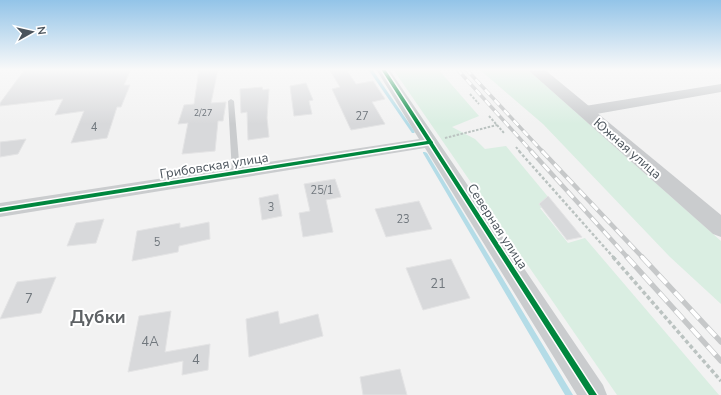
<svg xmlns="http://www.w3.org/2000/svg" width="721" height="395" font-family="'Nunito Sans',sans-serif">
  <style>
    .green { fill: #daeee2 }
    .lines { fill: none; stroke-linecap: round; stroke-linejoin: round }
    .stream { fill: #b4dce7; fill-rule: evenodd }
    .building { fill: #d8d9db; stroke: #e4e4e5 }
    .path-far2 { stroke: #bbc3c1; stroke-width: 2; stroke-dasharray: 2.5 1.5; stroke-linecap: butt }
    .path-far1 { stroke: #bbc3c1; stroke-width: 2.5; stroke-dasharray: 3 2; stroke-linecap: butt }
    .path { stroke: #bbc3c1; stroke-width: 3.5; stroke-dasharray: 4 2.5; stroke-linecap: butt }
    .service { fill: #caccce; fill-rule: evenodd }
    .minor { fill: #caccce; fill-rule: evenodd }
    .tertiary { fill: #caccce; fill-rule: evenodd }
    .rail-far2-casing { stroke: #c6c8c9; stroke-width: 3.5 }
    .rail-far1-casing { stroke: #c6c8c9; stroke-width: 4.5 }
    .rail-casing { stroke: #c6c8c9; stroke-width: 5.5 }
    .rail-far2 { stroke: #fff; stroke-width: 2.5; stroke-dasharray: 7; stroke-linecap: butt }
    .rail-far1 { stroke: #fff; stroke-width: 3; stroke-dasharray: 9; stroke-linecap: butt }
    .rail { stroke: #fff; stroke-width: 4; stroke-dasharray: 12; stroke-linecap: butt }
    .cycleway-casing { stroke: #fff; stroke-width: 3 }
    .cycleway { fill: #00873e; fill-rule: evenodd }
    .labels { text-anchor: middle; stroke-width: 4; stroke-linejoin: round; paint-order: stroke }
    .far-number-label { font-size: 9px; fill: #70777d }
    .number-label { font-size: 11px; fill: #70777d }
    .street-label { font-size: 13px; fill: #4b545c; stroke: #fff }
    .near-number-label { font-size: 13px; fill: #70777d }
    .near-quarter-label { font-size: 18px; font-weight: bold; fill: #5e6265; stroke: #fff }
  </style>
  <rect width="100%" height="100%" fill="#f2f2f2"/>
  <path class="green" d="M393 69H438L479 116 452 127 475 139 485 149 506 146 554 204 540 208 568 243 585 238 719 395H617Z
    M479 69H527L721 241V304L670 257 543 124Z"/>
  <g class="lines">
    <path class="stream" d="M368 69H372L415 132 414 133H412Z
      M423 152H425L427 153 573 395H565L423 153Z"/>
  </g>
  <path class="building" d="M25 69H131L124 85H130L121 107H117L107 138 71 143 84 111 55 115 63 99 0 106V103Z
    M199 69H218L211 103 226 102 223 121H218L215 151 182 154 188 123 178 124 184 105 194 104Z
    M329 69H346L356 84 373 81 385 99 372 102 385 124 351 130 332 89 340 87Z
    M306 83 313 100 309 101 312 114 294 116 290 86Z
    M262 87 263 90 269 89 267 118 269 137 248 140 247 112 241 113 240 89Z
    M26 139 18 154 0 157V142Z
    M335 179 341 197 326 200 333 232 303 237 299 213 310 211 304 184Z
    M278 194 282 216 262 220 259 198Z
    M548 196 582 237 567 240 539 204Z
    M419 201 432 229 386 237 375 209Z
    M104 219 96 243 67 246 76 223Z
    M209 222 210 239 179 246 178 252 132 261 137 231 180 223V228Z
    M451 259 470 298 423 310 406 268Z
    M56 277 41 313 0 319 17 282Z
    M171 311 165 352 210 344 208 370 182 375 183 361 128 372 139 316Z
    M278 311 280 324 318 314 323 336 249 357 246 319Z
    M400 369 407 395H363L360 377Z"/>
  <g class="lines">
    <path class="path-far2" d="M470 94 479 104
      M489 116 504 133
      M445 138 497 125
      M516 147 520 152"/>
    <path class="path-far1" d="M519 151 614 258"/>
    <path class="path" d="M613 257 721 381"/>
    <path class="service" d="M231 99 234 101 240 173 236 176 232 173 228 101Z"/>
    <path class="minor" d="M376 69H389L603 385 607 395H577L425 148 0 217V203L419 139Z
      M721 84V92L585 116 580 114 577 111 580 108 585 106Z"/>
    <path class="tertiary" d="M527 69H544L721 215V237L713 234Z"/>
    <defs>
      <path id="rail-far2" d="M457 69 532 152
        M466 69 543 152"/>
      <path id="rail-far1" d="M531 151 628 258
        M542 151 643 258"/>
      <path id="rail" d="M627 257 721 361
        M642 257 721 342"/>
    </defs>
    <use href="#rail-far2" class="rail-far2-casing"/>
    <use href="#rail-far1" class="rail-far1-casing"/>
    <use href="#rail" class="rail-casing"/>
    <use href="#rail-far2" class="rail-far2"/>
    <use href="#rail-far1" class="rail-far1"/>
    <use href="#rail" class="rail"/>
    <defs>
      <path id="cycleway" d="M381 69H385L432 141 433 142V143L597 395H589L429 144 0 212V208L427 141Z"/>
    </defs>
    <use href="#cycleway" class="cycleway-casing"/>
    <use href="#cycleway" class="cycleway"/>
  </g>
  <linearGradient id="sky" x2="0" y2="1"><stop stop-color="#93c4e8"/><stop offset="0.56" stop-color="#f9f9f9"/><stop offset="1" stop-color="#f9f9f9" stop-opacity="0"/></linearGradient>
  <rect width="721" height="124" fill="url(#sky)"/>
  <g class="labels">
    <g class="far-number-label">
      <text x="203" y="116">2/27</text>
    </g>
    <g class="number-label">
      <text x="362" y="120">27</text>
      <text x="94" y="131">4</text>
      <text x="322" y="194">25/1</text>
      <text x="271" y="211">3</text>
      <text x="403" y="223">23</text>
      <text x="157" y="246">5</text>
    </g>
    <g class="street-label">
      <text transform="translate(628 148) rotate(41)" y="5">Южная улица</text>
      <text transform="translate(214 165) rotate(-9)" y="5">Грибовская улица</text>
      <text transform="translate(498 226) rotate(57)" y="5">Северная улица</text>
    </g>
    <g class="near-number-label">
      <text x="438" y="288">21</text>
      <text x="29" y="303">7</text>
      <text x="150" y="346">4А</text>
      <text x="196" y="364">4</text>
    </g>
    <g class="near-quarter-label">
      <text x="98" y="323">Дубки</text>
    </g>
  </g>
  <g transform="translate(32 32) rotate(82)" stroke="#ffffff" stroke-width="3" paint-order="stroke">
  <path d="M0-3L7 15L0 10L-7 15Z" fill="#4b545c"/>
  <text y="-6" font-size="11" font-weight="bold" text-anchor="middle" fill="#4b545c">N</text>
  </g>
</svg>
